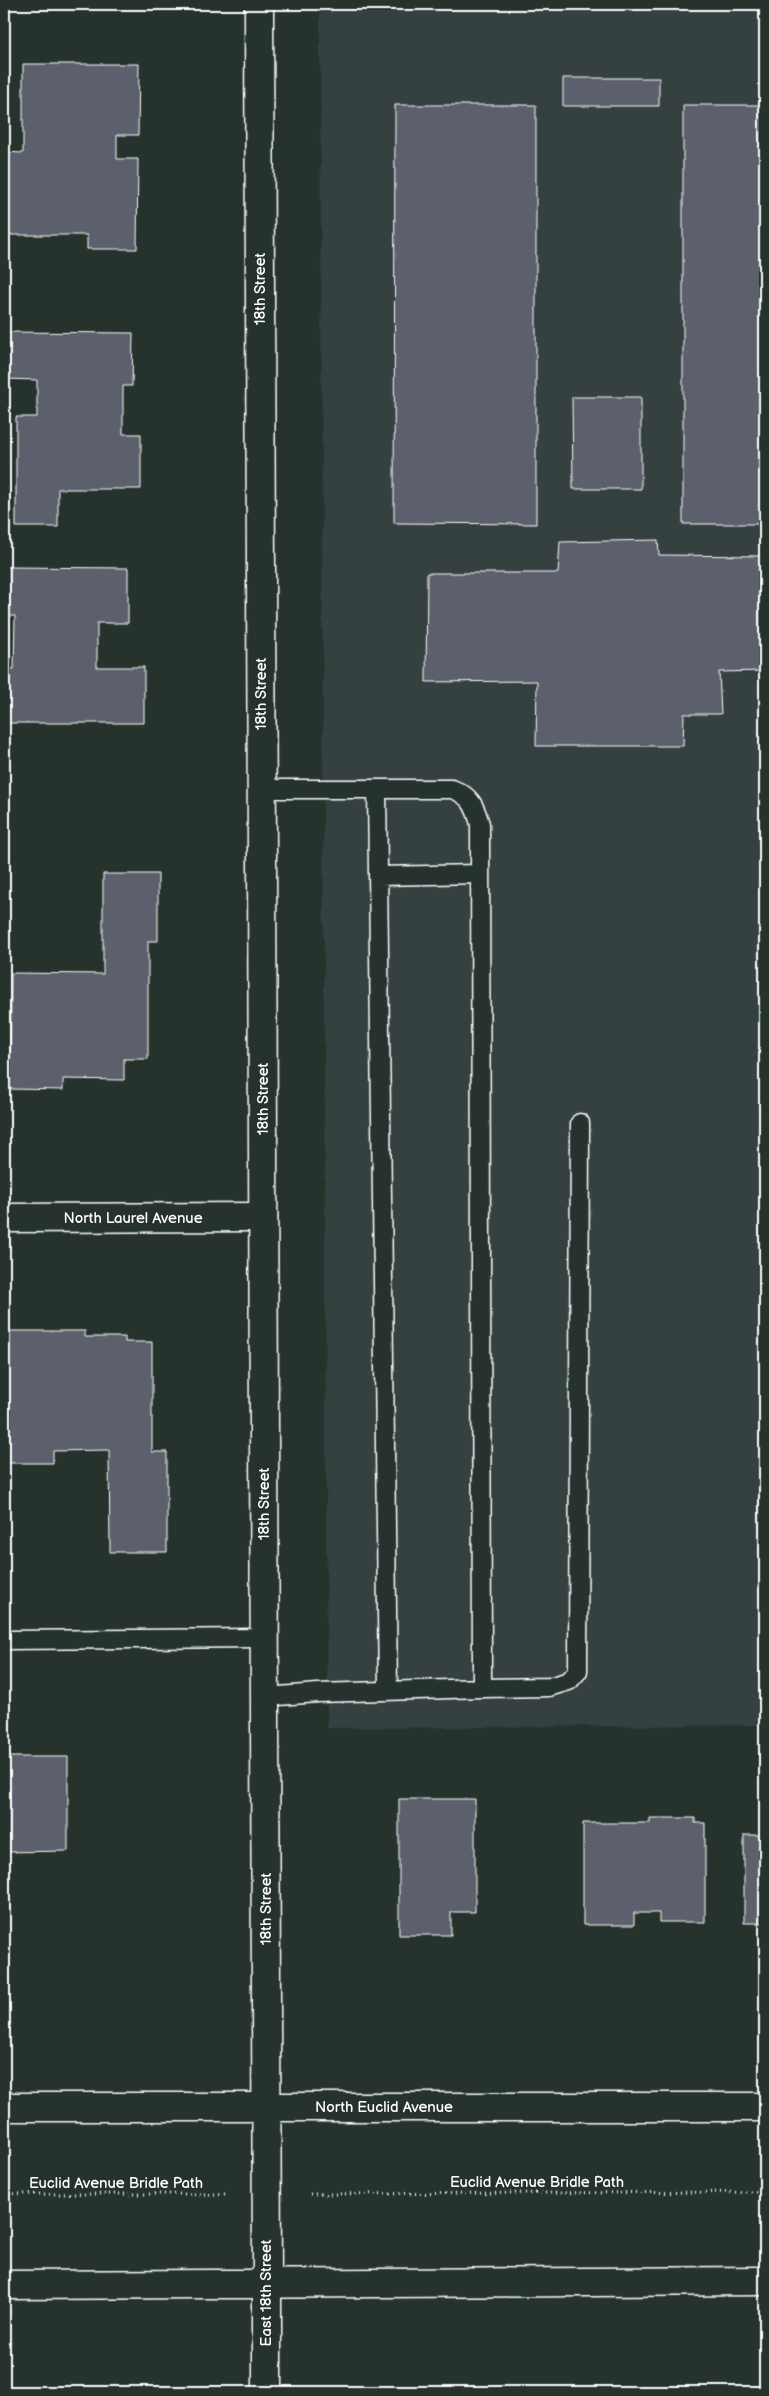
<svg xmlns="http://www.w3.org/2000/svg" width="769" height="2396" font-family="'Balsamiq Sans',sans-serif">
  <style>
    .built { fill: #364040 }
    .building { fill: #5b606d; stroke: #fff }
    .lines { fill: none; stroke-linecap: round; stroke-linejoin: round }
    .service-casing { stroke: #fff; stroke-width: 21 }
    .minor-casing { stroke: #fff; stroke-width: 31 }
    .secondary-casing { stroke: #fff; stroke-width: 31 }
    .path { stroke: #fff; stroke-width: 3; stroke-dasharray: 1 4; stroke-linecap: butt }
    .service { stroke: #26332d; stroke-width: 18 }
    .minor { stroke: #26332d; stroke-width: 28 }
    .secondary { stroke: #26332d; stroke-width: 28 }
    .labels { text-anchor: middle; stroke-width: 4.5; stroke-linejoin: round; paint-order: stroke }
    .street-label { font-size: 15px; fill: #fff; stroke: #26332d }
  </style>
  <rect width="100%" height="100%" fill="#26332d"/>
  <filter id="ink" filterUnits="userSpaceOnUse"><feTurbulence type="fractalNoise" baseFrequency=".02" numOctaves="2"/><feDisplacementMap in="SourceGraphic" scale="10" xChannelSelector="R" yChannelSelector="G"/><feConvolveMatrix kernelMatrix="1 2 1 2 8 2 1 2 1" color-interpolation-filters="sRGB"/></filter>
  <g filter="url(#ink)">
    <path class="built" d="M320 4H765V1725L327 1728Z"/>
    <path class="building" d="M23 64H139L138 135H117V159H138L137 249H87V235H4V152L23 153Z
      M563 78H659V106H563Z
      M395 105H536V524L394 523Z
      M683 105H765V524H683Z
      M4 332 133 333 132 386H123V434H141V489H58V527H16V417H37V380L4 379Z
      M572 397H641V489H573Z
      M658 540 659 555 765 556V671L719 672 721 714H684L683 746H536L537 681 426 682 427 573H558L560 542Z
      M4 567 128 568V623H97V667H144V723H4V669H14L15 616H4Z
      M103 874H158V941H148V1059H124V1080L63 1079V1090L10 1089 11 973 103 974Z
      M4 1331H85V1337H125V1342H152V1452H167V1552H110L109 1450 53 1451V1463H4Z
      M5 1757H68V1851L4 1852Z
      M399 1799H475V1912H451V1935H399Z
      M650 1818H695V1823H705V1922H659V1913H634V1925H583V1823H650Z
      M744 1835H765V1923H744Z"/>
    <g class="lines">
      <defs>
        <path id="service" d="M262 789H452C471 796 475 806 480 824L482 1688 318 1693 265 1697
          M377 789 388 1691
          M378 876 480 874
          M4 1640 265 1638
          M482 1688 549 1687 569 1681 578 1671 580 1123"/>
        <path id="minor" d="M4 1218 263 1217
          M267 2284V2392"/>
        <path id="secondary" d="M259 4 267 2284
          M4 2107H765
          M4 2285 765 2281"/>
      </defs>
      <use href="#service" class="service-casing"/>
      <use href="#minor" class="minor-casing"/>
      <use href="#secondary" class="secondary-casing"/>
      <path class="path" d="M4 2194H228
        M310 2194 765 2192"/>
      <use href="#service" class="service"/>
      <use href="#minor" class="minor"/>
      <use href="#secondary" class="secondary"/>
    </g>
  </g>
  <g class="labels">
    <g class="street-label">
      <text transform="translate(260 289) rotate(-90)" y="5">18th Street</text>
      <text transform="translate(261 694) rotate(-90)" y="5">18th Street</text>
      <text transform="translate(263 1099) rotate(-90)" y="5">18th Street</text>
      <text x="133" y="1223">North Laurel Avenue</text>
      <text transform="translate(264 1504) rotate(-90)" y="5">18th Street</text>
      <text transform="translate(266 1909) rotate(-90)" y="5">18th Street</text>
      <text x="384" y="2112">North Euclid Avenue</text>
      <text x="537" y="2187">Euclid Avenue Bridle Path</text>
      <text x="116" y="2188">Euclid Avenue Bridle Path</text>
      <text transform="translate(266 2293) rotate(-90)" y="5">East 18th Street</text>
    </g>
  </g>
  <rect width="769" height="2396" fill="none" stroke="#26332d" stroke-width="20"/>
  <rect x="10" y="10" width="749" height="2376" fill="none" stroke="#fff" stroke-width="2" filter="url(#ink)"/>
</svg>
